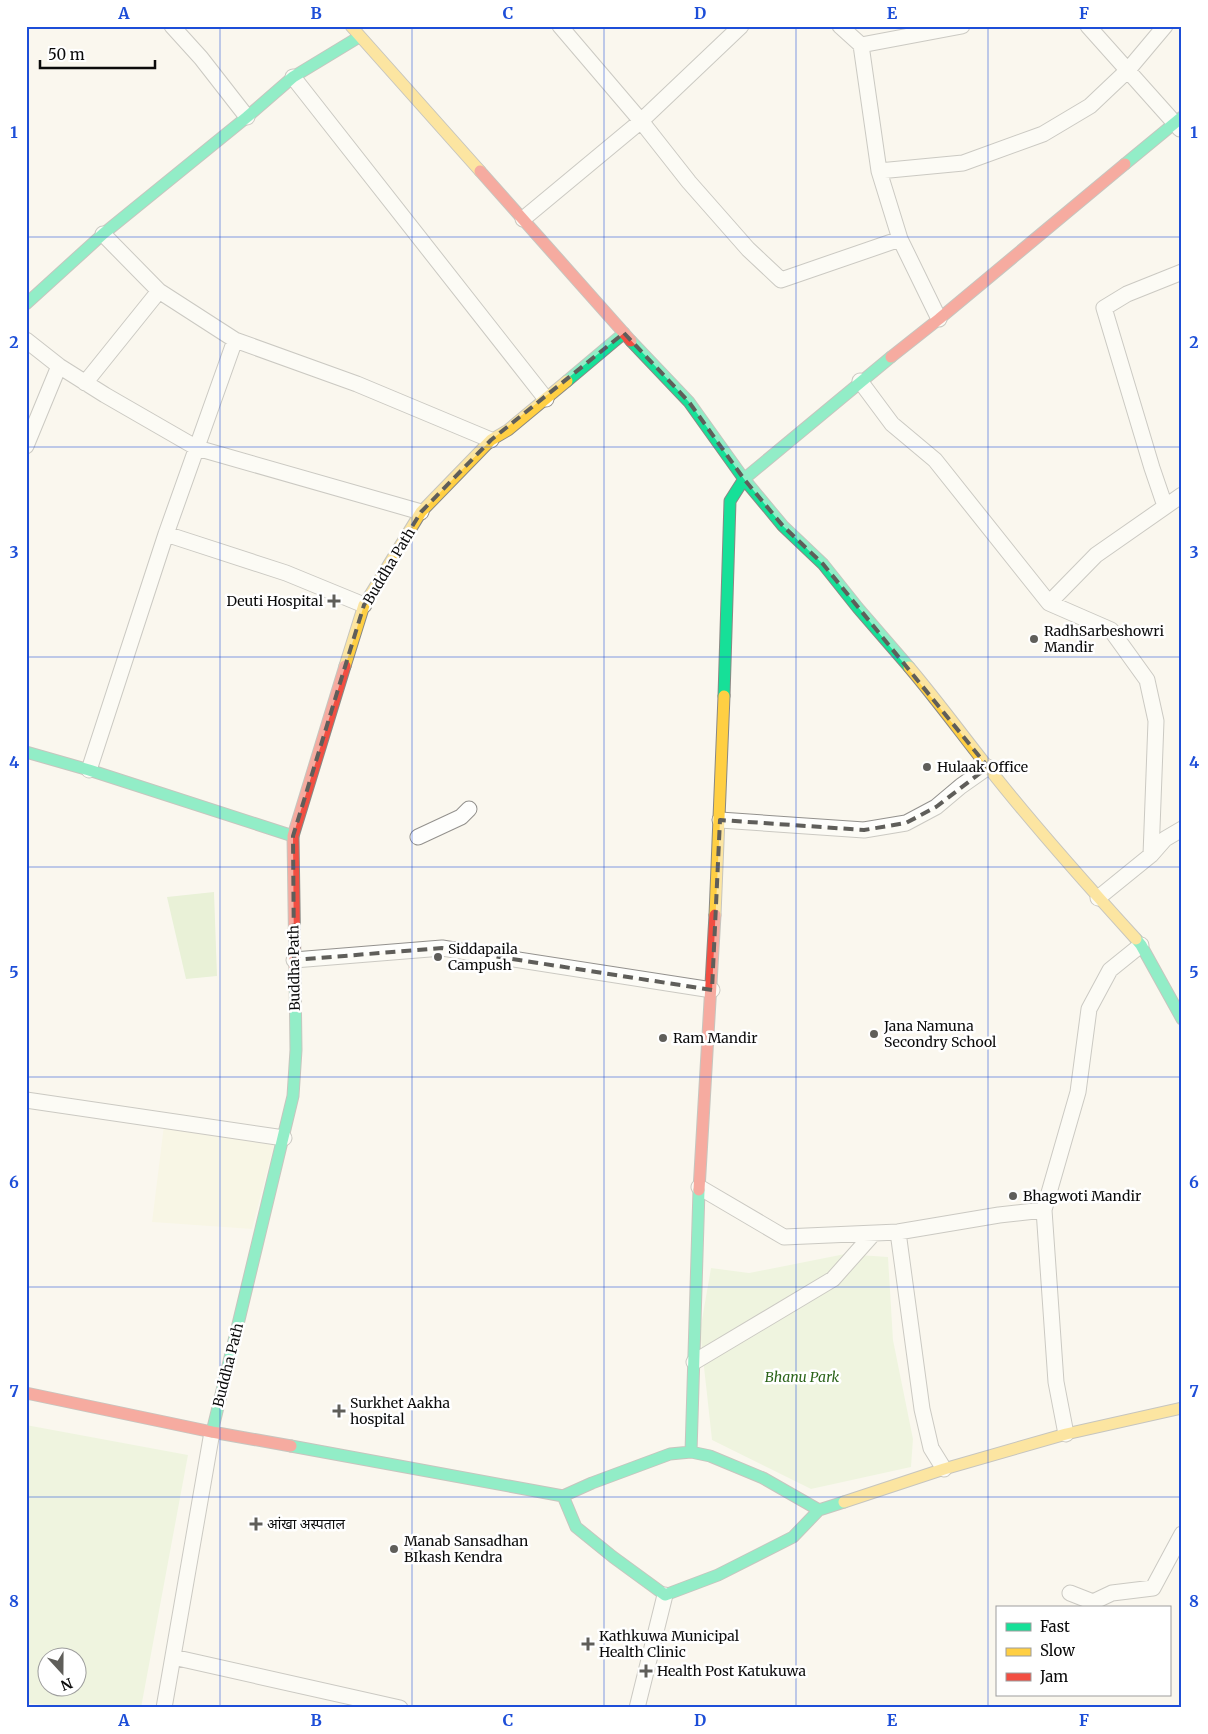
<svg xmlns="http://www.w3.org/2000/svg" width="1208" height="1734" font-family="Merriweather,'Noto Sans Devanagari',serif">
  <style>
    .farmland { fill: #f7f3da }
    .green { fill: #e3f0cd; fill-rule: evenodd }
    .forest { fill: #d4e8bb }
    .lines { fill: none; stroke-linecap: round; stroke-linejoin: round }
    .street-casing { stroke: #93918d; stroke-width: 17 }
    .fast-casing { stroke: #898884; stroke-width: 13 }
    .slow-casing { stroke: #898884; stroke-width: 13 }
    .jam-casing { stroke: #898884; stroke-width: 13 }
    .street { stroke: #fefefc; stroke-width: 15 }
    .fast { stroke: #16e098; stroke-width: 11 }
    .slow { stroke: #ffcf43; stroke-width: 11 }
    .jam { stroke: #f24e42; stroke-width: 11 }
    .marked { fill: none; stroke: #5f5e5a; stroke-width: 4; stroke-dasharray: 10 6; stroke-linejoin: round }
    .grid { fill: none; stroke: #1d4ed8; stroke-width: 1; stroke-opacity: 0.55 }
    .poi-dot { fill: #5f5e5a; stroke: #fff; stroke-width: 2 }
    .labels { text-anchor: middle; stroke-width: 5; stroke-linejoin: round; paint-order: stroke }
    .street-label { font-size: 14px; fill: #0b0b0b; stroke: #fff }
    .poi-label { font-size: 14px; fill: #0b0b0b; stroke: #fff; text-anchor: start }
    .park-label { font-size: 14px; font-style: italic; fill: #2c641a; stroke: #fff }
    .neatline { fill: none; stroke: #1d4ed8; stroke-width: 2 }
    .grid-label { font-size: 16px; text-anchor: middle; font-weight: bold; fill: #1d4ed8 }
  </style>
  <rect width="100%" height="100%" fill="#faf7ee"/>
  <path class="farmland" d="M164 1125 275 1141 252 1229 152 1222Z"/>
  <path class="green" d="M845 1254 888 1257 893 1340 913 1439 911 1467 811 1489 712 1440 700 1331 711 1268 749 1273Z
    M26 1425 188 1455 141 1708H73L26 1703ZM48 1656H78V1686H48Z"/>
  <path class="forest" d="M214 892 217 976 186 979 167 897Z"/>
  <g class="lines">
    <defs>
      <path id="street" d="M172 26 201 58 247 117
        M560 26 641 121 689 182 748 249 781 280 900 239 939 319
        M840 26 861 45 879 171 900 239
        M1088 26 1180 129
        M861 45 962 26
        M293 77 546 399
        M879 171 963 163 1043 134 1090 106 1128 70 1165 26
        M523 219 641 121 741 26
        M103 234 159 291 235 340 357 384 491 440
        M26 340 59 366 105 395 197 448 421 512
        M860 381 892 424 935 460 1049 603 1111 630 1147 680 1156 721 1151 855
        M85 383 159 291
        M26 446 59 366
        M1165 506 1152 468 1104 308 1127 294 1182 272
        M166 534 286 573 364 605
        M1049 603 1096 555 1182 495
        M89 770 166 534 235 340
        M720 820 864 830 906 823 936 807 961 786 988 767
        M418 837 461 817 469 809
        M1098 898 1151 855 1165 839 1182 829
        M294 960 442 948 712 990
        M26 1100 284 1138
        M699 1187 784 1237 898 1232 999 1215 1044 1210
        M898 1232 922 1409 931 1448 944 1469
        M694 1362 833 1279 873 1234
        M1066 1434 1056 1382 1044 1210 1078 1092 1089 1009 1110 970 1141 945
        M1070 1593 1093 1602 1112 1593 1153 1588 1182 1534
        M173 1657 400 1708
        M164 1708 212 1432
        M637 1708 665 1595"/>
      <path id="fast" d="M1125 164 1182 117
        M26 304 103 234 247 117 293 77 359 37
        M631 341 689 402 744 479 783 526 823 564 858 608 909 667
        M567 381 624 333
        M724 696 730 501 744 479 891 357
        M26 752 89 770 293 836
        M1136 939 1141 945 1182 1019
        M212 1432 293 1096 296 1050 295 973
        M291 1446 563 1496 592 1483 670 1454 691 1452 710 1456 763 1478 819 1510
        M691 1452 699 1190
        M563 1496 576 1527 613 1557 665 1595 718 1575 793 1537 819 1510 844 1502"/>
      <path id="slow" d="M351 26 480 171
        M345 666 364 605 421 512 491 440 508 430 567 381
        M909 667C936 699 961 733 987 766 1034 826 1085 883 1136 939
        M715 915 724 696
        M844 1502 944 1469 1066 1434 1182 1408"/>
      <path id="jam" d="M480 171 631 341
        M891 357 939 319 1125 164
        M295 973 293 836 345 666
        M699 1190 715 915
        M26 1393 212 1432 291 1446"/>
    </defs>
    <use href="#street" class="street-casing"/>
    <use href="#fast" class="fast-casing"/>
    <use href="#slow" class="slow-casing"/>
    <use href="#jam" class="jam-casing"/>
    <use href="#street" class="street"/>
    <use href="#fast" class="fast"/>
    <use href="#slow" class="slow"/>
    <use href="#jam" class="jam"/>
  </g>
  <path d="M0 0H1208V1734H0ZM624 333 689 402 744 479 783 526 823 564 988 767 936 807 906 823 864 830 720 820 712 990 442 948 294 960 293 836 364 605 421 512 491 440Z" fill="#faf7ee" fill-opacity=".55" fill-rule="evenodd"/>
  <path class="marked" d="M624 333 689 402 744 479 783 526 823 564 988 767 936 807 906 823 864 830 720 820 712 990 442 948 294 960 293 836 364 605 421 512 491 440Z"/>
  <path class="grid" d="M220 26V1708M412 26V1708M604 26V1708M796 26V1708M988 26V1708M26 237H1182M26 447H1182M26 657H1182M26 867H1182M26 1077H1182M26 1287H1182M26 1497H1182"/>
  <g class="poi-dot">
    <path d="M331.5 593.5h5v5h5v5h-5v5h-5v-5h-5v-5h5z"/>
    <circle cx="1034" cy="639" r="5"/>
    <circle cx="927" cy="767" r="5"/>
    <circle cx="438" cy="957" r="5"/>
    <circle cx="874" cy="1034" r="5"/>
    <circle cx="663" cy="1038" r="5"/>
    <circle cx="1013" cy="1196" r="5"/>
    <path d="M336.5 1403.5h5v5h5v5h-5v5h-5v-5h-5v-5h5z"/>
    <path d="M253.5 1516.5h5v5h5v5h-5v5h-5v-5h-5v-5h5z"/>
    <circle cx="394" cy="1549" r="5"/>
    <path d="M585.5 1636.5h5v5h5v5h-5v5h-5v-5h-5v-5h5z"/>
    <path d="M643.5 1663.5h5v5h5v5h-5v5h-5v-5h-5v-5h5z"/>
  </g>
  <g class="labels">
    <g class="street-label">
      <text transform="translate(389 566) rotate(-59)" y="5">Buddha Path</text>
      <text transform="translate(294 968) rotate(-91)" y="5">Buddha Path</text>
      <text transform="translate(228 1365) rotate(-76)" y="5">Buddha Path</text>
    </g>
    <g class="poi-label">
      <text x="323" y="606" text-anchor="end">Deuti Hospital</text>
      <text x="1044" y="636">RadhSarbeshowri<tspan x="1044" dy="16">Mandir</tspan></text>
      <text x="937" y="772">Hulaak Office</text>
      <text x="448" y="954">Siddapaila<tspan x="448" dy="16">Campush</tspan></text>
      <text x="884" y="1031">Jana Namuna<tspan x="884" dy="16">Secondry School</tspan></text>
      <text x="673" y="1043">Ram Mandir</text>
      <text x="1023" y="1201">Bhagwoti Mandir</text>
      <text x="350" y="1408">Surkhet Aakha<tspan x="350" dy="16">hospital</tspan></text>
      <text x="267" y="1529">आंखा अस्पताल</text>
      <text x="404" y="1546">Manab Sansadhan<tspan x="404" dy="16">BIkash Kendra</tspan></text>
      <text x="599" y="1641">Kathkuwa Municipal<tspan x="599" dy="16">Health Clinic</tspan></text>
      <text x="657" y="1676">Health Post Katukuwa</text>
    </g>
    <g class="park-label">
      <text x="802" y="1382">Bhanu Park</text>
    </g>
  </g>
  <rect width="1208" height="1734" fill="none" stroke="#ffffff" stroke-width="55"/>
  <rect x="996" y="1606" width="175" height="90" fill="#ffffff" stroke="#9d9d9d"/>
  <rect x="1006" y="1623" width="25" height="8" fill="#16e098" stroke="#9d9d9d"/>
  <text x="1040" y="1632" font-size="15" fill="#0b0b0b">Fast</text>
  <rect x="1006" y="1648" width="25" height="8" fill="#ffcf43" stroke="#9d9d9d"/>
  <text x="1040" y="1656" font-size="15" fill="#0b0b0b">Slow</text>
  <rect x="1006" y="1673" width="25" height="8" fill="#f24e42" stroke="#9d9d9d"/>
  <text x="1040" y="1682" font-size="15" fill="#0b0b0b">Jam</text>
  <g transform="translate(62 1672) rotate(159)"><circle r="24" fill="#ffffff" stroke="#9d9d9d"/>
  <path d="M0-4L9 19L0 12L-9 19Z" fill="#5f5e5a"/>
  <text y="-8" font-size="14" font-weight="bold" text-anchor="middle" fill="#0b0b0b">N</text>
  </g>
  <path d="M40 60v8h115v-8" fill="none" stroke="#0b0b0b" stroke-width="2.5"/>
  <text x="48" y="60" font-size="15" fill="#0b0b0b" stroke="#ffffff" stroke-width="4" paint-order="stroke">50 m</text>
  <rect x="28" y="28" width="1152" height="1678" class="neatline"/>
  <g class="grid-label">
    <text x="124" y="19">A</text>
    <text x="316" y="19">B</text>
    <text x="508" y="19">C</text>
    <text x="700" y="19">D</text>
    <text x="892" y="19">E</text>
    <text x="1084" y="19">F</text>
    <text x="14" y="138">1</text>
    <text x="1194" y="138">1</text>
    <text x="14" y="348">2</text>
    <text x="1194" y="348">2</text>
    <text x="14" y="558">3</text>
    <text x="1194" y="558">3</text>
    <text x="14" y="768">4</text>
    <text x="1194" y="768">4</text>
    <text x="14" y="978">5</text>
    <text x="1194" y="978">5</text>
    <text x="14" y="1188">6</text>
    <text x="1194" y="1188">6</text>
    <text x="14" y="1397">7</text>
    <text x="1194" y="1397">7</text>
    <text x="14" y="1607">8</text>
    <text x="1194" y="1607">8</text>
    <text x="124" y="1726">A</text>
    <text x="316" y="1726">B</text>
    <text x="508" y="1726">C</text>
    <text x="700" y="1726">D</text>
    <text x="892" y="1726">E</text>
    <text x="1084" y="1726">F</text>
  </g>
</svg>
